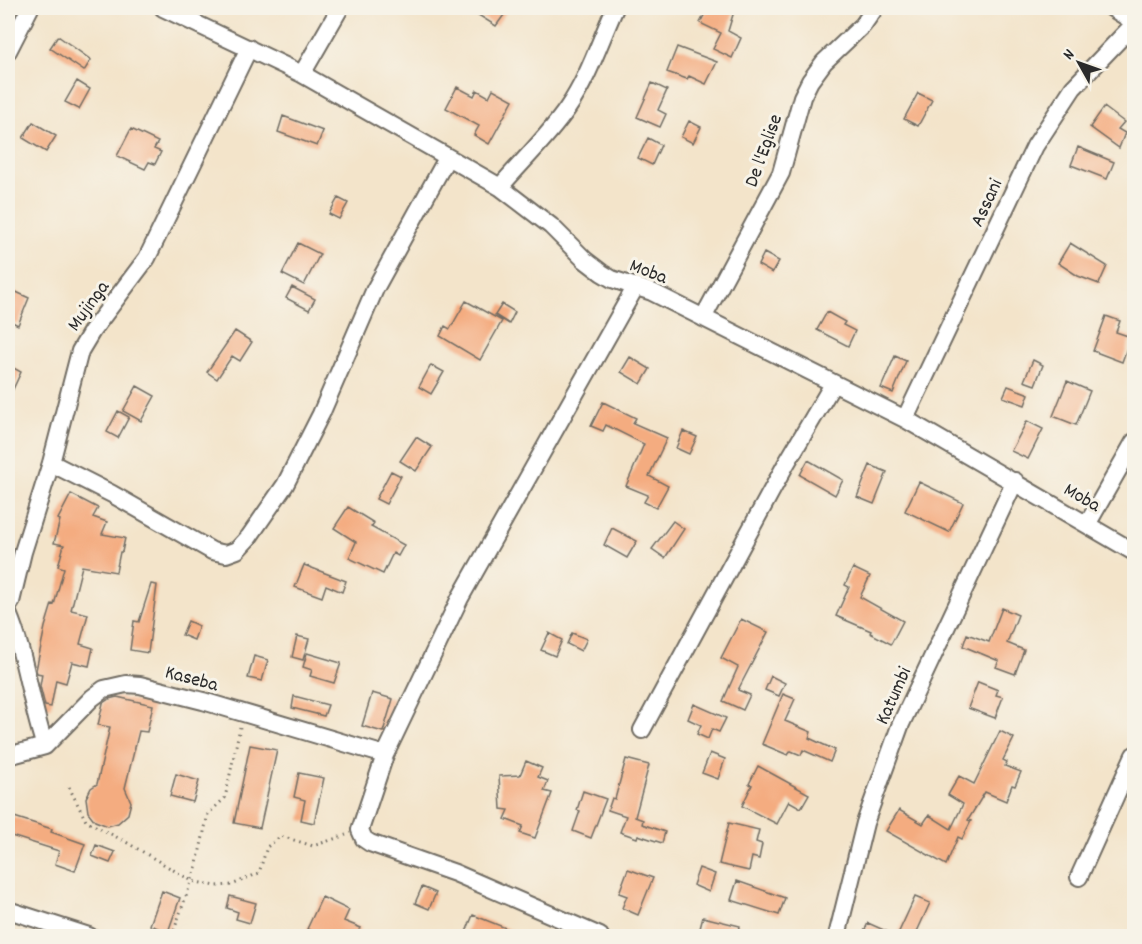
<svg xmlns="http://www.w3.org/2000/svg" width="1142" height="944" font-family="Dekko,sans-serif">
  <style>
    .building { fill: #f4ac80 }
    .lines { fill: none; stroke-linecap: round; stroke-linejoin: round }
    .minor-casing { stroke: #716c63; stroke-width: 20 }
    .path { stroke: #716c63; stroke-width: 3; stroke-dasharray: 1.5 4.5; stroke-linecap: butt }
    .minor { stroke: #fff; stroke-width: 16 }
    .labels { text-anchor: middle; stroke-width: 6; stroke-linejoin: round; paint-order: stroke }
    .street-label { font-size: 20px; fill: #2b2b2b; stroke: #f7f3e8 }
  </style>
  <rect width="100%" height="100%" fill="#f7f3e8"/>
  <filter id="ink" filterUnits="userSpaceOnUse"><feTurbulence type="fractalNoise" baseFrequency=".0167" numOctaves="2"/><feDisplacementMap in="SourceGraphic" scale="12" xChannelSelector="R" yChannelSelector="G"/><feConvolveMatrix kernelMatrix="1 2 1 2 8 2 1 2 1" color-interpolation-filters="sRGB"/></filter>
  <filter id="wash" filterUnits="userSpaceOnUse"><feTurbulence type="fractalNoise" baseFrequency=".008" numOctaves="4" result="noise"/><feDisplacementMap in="SourceGraphic" scale="24" xChannelSelector="R" yChannelSelector="G"/><feGaussianBlur stdDeviation="1.35" result="paint"/><feColorMatrix in="noise" values="0 0 0 0 0 0 0 0 0 0 0 0 0 0 0 0 0 1.4 0 .05"/><feComposite in="paint" operator="in"/></filter>
  <g filter="url(#wash)">
    <rect width="100%" height="100%" fill="#f3e4ca"/>
    <g id="blocks">
      <path class="building" d="M467 8H509L496 26Z
        M708 8H735L728 31 741 38 732 58 713 49 721 33 700 23Z
        M58 36 91 60 84 71 50 48Z
        M677 47 717 62 706 84 689 76 687 79 667 72Z
        M77 81 90 89 79 109 65 102Z
        M652 83 667 90 658 110 666 114 660 127 637 117Z
        M457 87 474 96 477 90 489 97 493 89 513 100 489 144 474 135 479 126 446 108Z
        M918 93 932 100 918 126 904 119Z
        M1104 107 1124 122 1118 129 1125 133 1119 148 1090 127Z
        M283 116 323 131 317 146 278 132Z
        M689 121 701 127 693 143 681 137Z
        M33 122 56 136 46 152 23 138Z
        M131 129 158 142 154 149 161 152 155 164 149 162 145 169 117 156Z
        M648 138 661 145 652 165 638 158Z
        M1078 147 1114 162 1107 179 1071 165Z
        M338 198 348 203 339 219 329 214Z
        M298 243 320 254 304 285 282 274Z
        M1070 243 1107 266 1099 284 1078 276 1058 263Z
        M764 253 779 261 772 273 758 265Z
        M292 287 315 299 309 310 286 298Z
        M12 290 29 298 18 325 8 320V300Z
        M466 301 502 321 480 360 440 336 445 326 450 329Z
        M502 304 515 312 509 324 495 315Z
        M827 312 845 322 843 325 855 331 848 346 817 330Z
        M1106 316 1120 321 1116 332 1131 337 1122 362 1093 351Z
        M235 331 252 342 240 361 232 356 217 379 207 372Z
        M895 356 906 361 893 393 881 388Z
        M630 357 650 369 641 384 621 372Z
        M1033 360 1043 365 1035 385 1024 381Z
        M8 365 21 372 8 400Z
        M431 365 444 372 431 394 419 387Z
        M1067 381 1090 391 1076 425 1053 416Z
        M137 386 155 396 141 421 123 411Z
        M1008 386 1029 394 1025 405 1003 397Z
        M603 402 636 418 633 423 667 438 649 476 668 486 656 508 644 502 648 495 626 486 644 444 606 425 603 431 591 426Z
        M118 411 129 417 118 438 107 432Z
        M1027 421 1043 429 1028 459 1011 451Z
        M683 431 697 437 689 454 676 448Z
        M416 437 432 447 416 471 400 461Z
        M808 460 843 480 835 495 800 475Z
        M870 465 887 472 874 504 857 497Z
        M391 471 401 476 386 504 376 499Z
        M919 482 963 503 949 532 905 511Z
        M71 494 98 508 93 517 107 522 102 534 125 538 122 552H120L116 572 82 566 71 610 88 614 80 644 93 648 89 666 72 662 66 683 56 680 51 707 45 706 40 686 42 674 37 673 36 670 45 627 52 604 54 605 64 568 58 566 64 545 54 543 60 520 58 519Z
        M348 507 374 523 371 527 404 545 398 556 393 553 383 574 349 558 356 542 334 528Z
        M673 521 684 529 665 558 652 549Z
        M612 528 637 541 627 558 604 545Z
        M304 565 346 581 342 592 326 585 322 597 295 587Z
        M853 568 870 576 860 597 903 621 891 644 870 633 871 631 836 616 849 587 845 585Z
        M151 584 157 585 148 653 130 650 134 621 139 622Z
        M1002 608 1018 615 1007 643 1024 650 1015 674 996 667 999 661 963 646 967 634 989 642Z
        M741 619 768 632 738 690 750 695 743 710 723 701 738 667 721 658Z
        M188 621 199 626 194 640 182 635Z
        M549 633 562 640 555 656 541 650Z
        M572 633 587 639 581 651 567 644Z
        M297 636 309 639 303 660 292 657Z
        M307 653 341 663 334 683 310 676 312 670 303 667Z
        M254 656 268 660 262 681 248 678Z
        M771 676 785 683 779 696 765 690Z
        M978 682 998 690 996 695 1003 697 995 718 968 708Z
        M372 693 393 699 383 732 362 726Z
        M783 694 795 699 785 721 811 732 809 738 835 750 830 762 803 750 801 755 791 751 788 755 762 744Z
        M294 696 328 705 324 716 292 708Z
        M117 697 153 705 147 732 139 731 125 788 131 802 128 814 118 823 108 826 95 821 88 812 86 798 91 788 97 784 110 727 98 725 103 703 109 699Z
        M694 704 726 718 719 732 712 729 708 739 697 734 701 725 688 719Z
        M1000 731 1014 738 1003 760 1007 762 1005 766 1021 772 1015 786 1012 785 1006 801 985 792 968 820 971 821 962 839 958 837 946 865 886 831 899 810 923 824 929 815 951 829 963 804 948 795 959 776 974 784Z
        M250 745 277 750 260 828 234 823Z
        M710 753 725 759 718 779 702 773Z
        M626 759 649 765 635 817 643 820 642 824 665 832 662 843 638 835 637 838 620 832 626 816 608 810 612 798 615 799Z
        M526 761 542 768 538 777 548 781 544 791 552 793 535 838 520 833 523 826 505 819 509 810 501 809 499 776 520 775Z
        M758 766 809 794 801 808 789 801 777 824 742 806 752 785 749 784Z
        M299 773 324 778 314 823 301 820 305 800 294 797Z
        M176 774 199 781 193 802 170 796Z
        M583 791 606 799 591 838 573 831 580 811 577 810Z
        M8 815 52 829 51 832 85 844 75 871 55 864 59 851 8 835Z
        M729 823 759 830 756 842 762 844 759 859 752 857 749 871 719 864Z
        M96 845 115 852 110 863 92 856Z
        M699 868 715 874 709 892 693 885Z
        M628 869 653 878 638 915 622 908 627 896 619 893Z
        M737 881 785 898 779 915 731 900Z
        M422 887 436 893 429 909 415 903Z
        M162 891 180 898 168 932 150 925Z
        M230 896 256 903 250 923 236 919 238 912 227 908Z
        M322 897 349 910 344 921 361 928 357 936H318L320 934 307 929Z
        M915 897 930 903 915 936H862L868 923 897 936Z
        M473 915 526 936H477L466 932Z
        M703 917 740 926 738 936H698Z"/>
    </g>
  </g>
  <g filter="url(#ink)">
    <use href="#blocks" fill-opacity="0" stroke="#716c63" stroke-width="1.5"/>
    <g class="lines">
      <defs>
        <path id="minor" d="M163 8 302 74 481 176 500 187 551 226 585 260 602 273 612 279 652 292 905 419 1134 552
          M1112 8 1134 22
          M8 51 30 8
          M302 74 340 8
          M500 187C522 161 547 138 567 109 588 79 600 41 615 8
          M703 318 781 173 802 97 810 81 824 62 863 25 875 8
          M905 419 1035 146 1073 88 1134 24
          M51 463 112 494 212 551 226 554 237 550 249 537 285 485 321 414 375 289 447 158
          M1088 523 1134 442
          M8 606 11 602 23 552 51 463 80 351 92 331 147 258 249 48
          M8 613C26 656 30 702 45 746
          M642 730 786 464 833 384
          M8 756 45 746 92 698 104 689 126 684 140 685 203 701 385 755
          M1079 877 1134 755
          M8 910 89 936
          M600 936 455 873 370 843 364 839 360 830 385 755 460 598 636 286
          M837 936 865 823 900 726 1015 481"/>
      </defs>
      <use href="#minor" class="minor-casing"/>
      <path class="path" d="M69 787 86 821 126 842 192 881 216 886 232 885 259 873 267 847 281 836 313 846 346 835
        M172 936 196 868 208 814 225 798 240 727"/>
      <use href="#minor" class="minor"/>
    </g>
  </g>
  <g class="labels">
    <g class="street-label">
      <text transform="translate(762 150) rotate(-70)" y="7">De l'Eglise</text>
      <text transform="translate(985 202) rotate(-65)" y="7">Assani</text>
      <text transform="translate(649 270) rotate(21)" y="7">Moba</text>
      <text transform="translate(87 305) rotate(-54)" y="7">Mujinga</text>
      <text transform="translate(1083 496) rotate(30)" y="7">Moba</text>
      <text transform="translate(192 677) rotate(15)" y="7">Kaseba</text>
      <text transform="translate(892 695) rotate(-66)" y="7">Katumbi</text>
    </g>
  </g>
  <rect width="1142" height="944" fill="none" stroke="#f7f3e8" stroke-width="30"/>
  <g transform="translate(1079 63) rotate(310)" stroke="#f7f3e8" stroke-width="4.5" paint-order="stroke">
  <path d="M0-4.5L10 22L0 15L-10 22Z" fill="#2b2b2b"/>
  <text y="-9" font-size="16" font-weight="bold" text-anchor="middle" fill="#2b2b2b">N</text>
  </g>
</svg>
